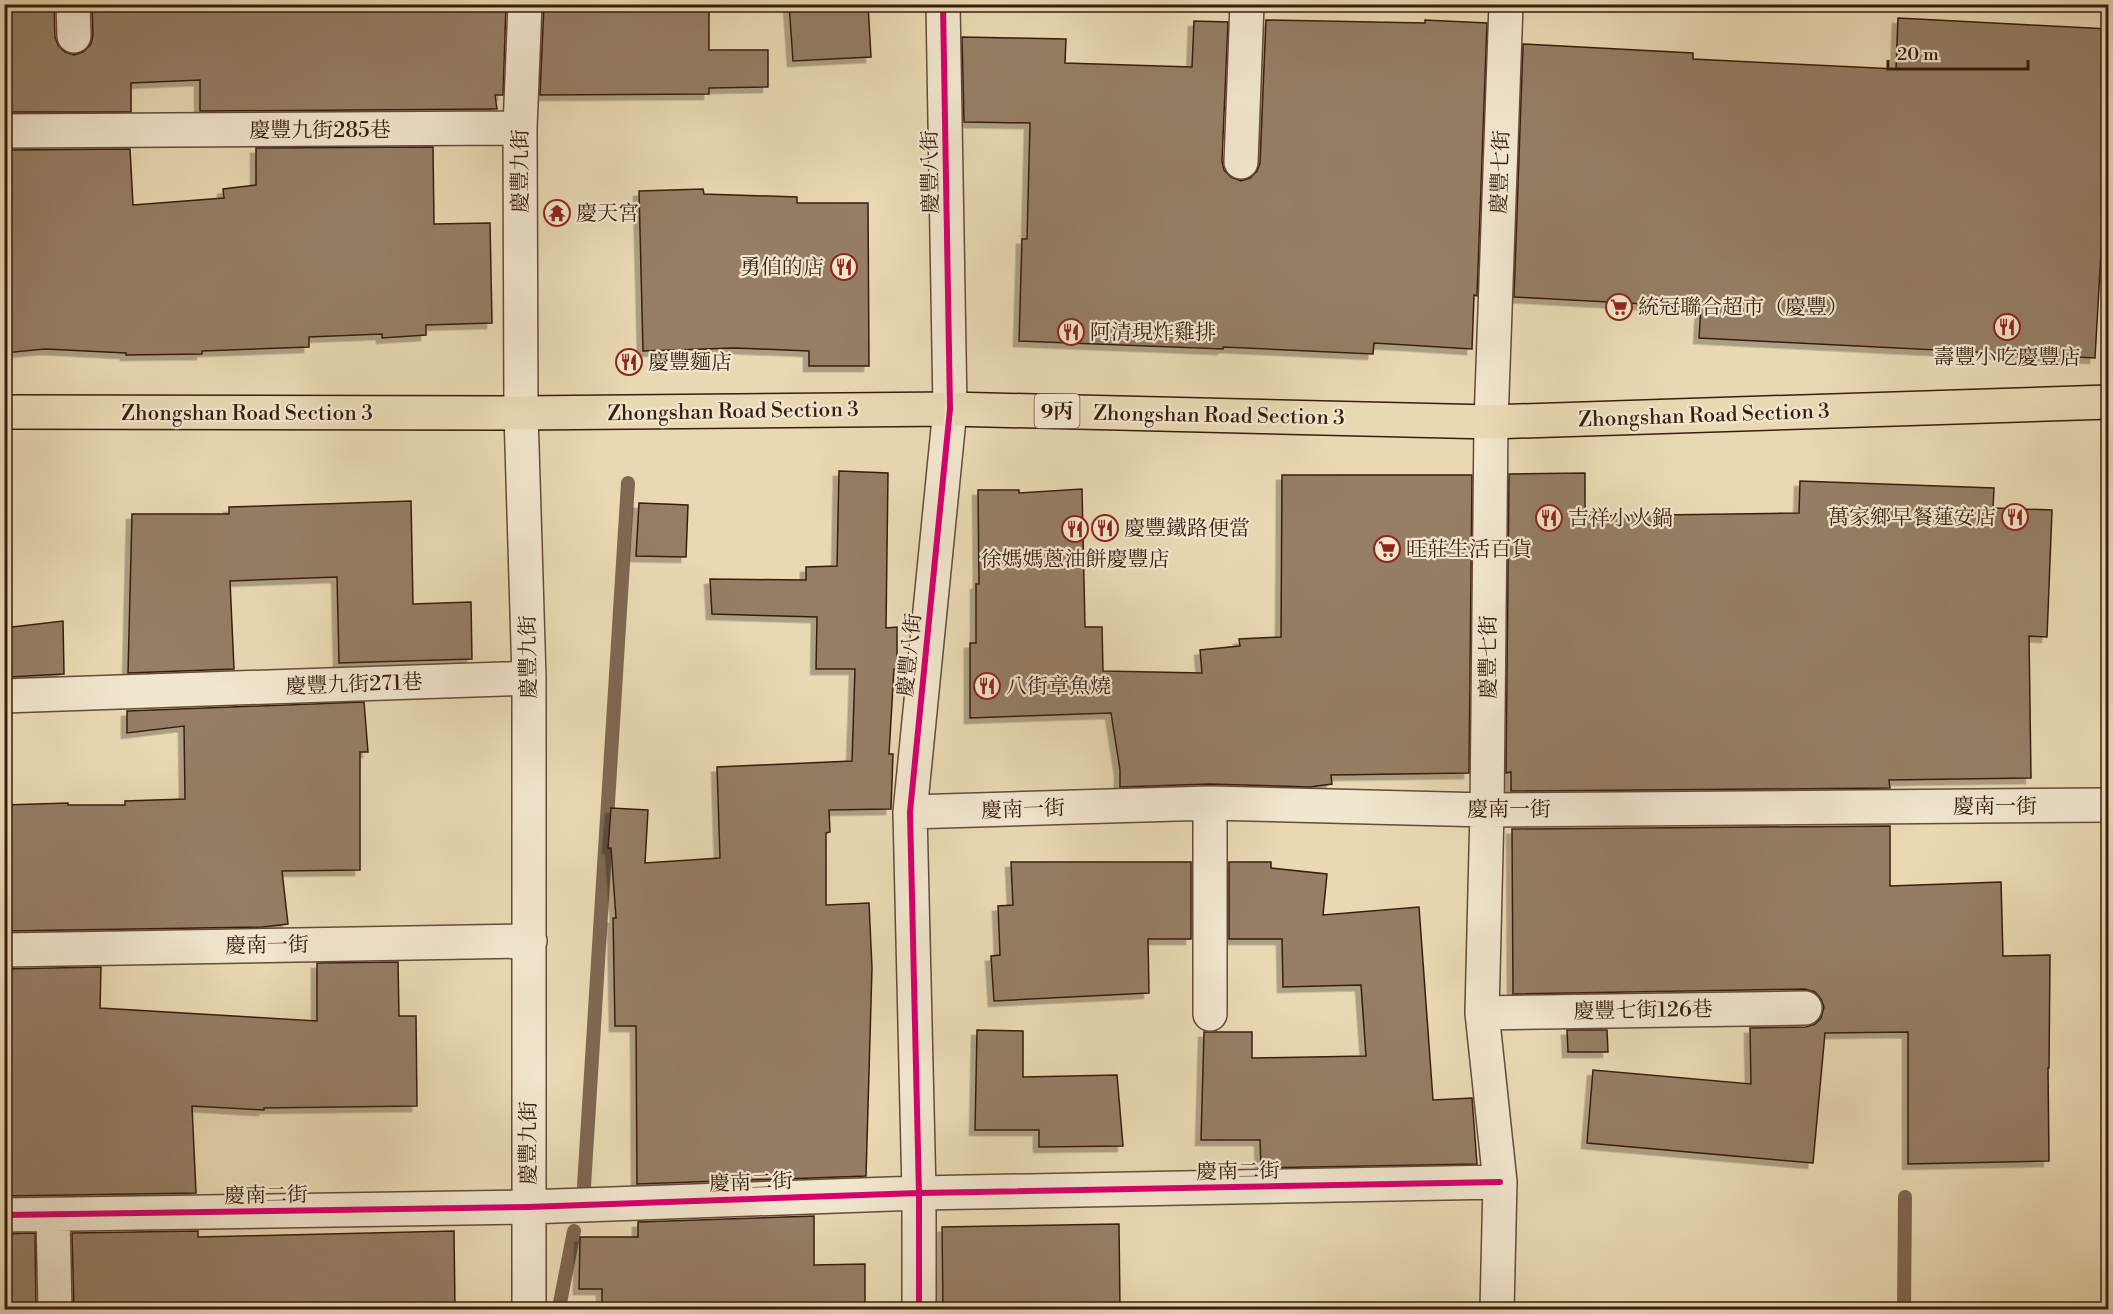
<svg xmlns="http://www.w3.org/2000/svg" width="2113" height="1314" font-family="'Libre Bodoni','Noto Serif TC',serif">
  <style>
    .lines { fill: none; stroke-linecap: round; stroke-linejoin: round }
    .stream { stroke: #7f6751; stroke-width: 14 }
    .building { fill: #957e65; stroke: #391c10; stroke-width: 1.5; filter: url(#shadow) }
    .minor-casing { stroke: #654b39; stroke-width: 36 }
    .major-casing { stroke: #391c10; stroke-width: 36 }
    .minor { stroke: #f1e6ce; stroke-width: 33 }
    .major { stroke: #e9d9b3; stroke-width: 33 }
    .cycleway-casing { stroke: #f1e6ce; stroke-width: 10 }
    .cycleway { stroke: #d6006c; stroke-width: 6 }
    .labels { text-anchor: middle; stroke-width: 4.5; stroke-linejoin: round; paint-order: stroke }
    .shield { fill: #f1e6ce; stroke: #705949; stroke-width: 1.5 }
    .shield-label { font-size: 20px; font-weight: bold; fill: #391c10 }
    .street-label { font-size: 21px; fill: #391c10; stroke: #f1e6ce }
    .poi-label { font-size: 21px; fill: #391c10; stroke: #f1e6ce; text-anchor: start }
  </style>
  <defs>
    <filter id="shadow"><feDropShadow dx="-5.5" dy="5.5" stdDeviation="0" flood-color="#0004"/></filter>
  </defs>
  <rect width="100%" height="100%" fill="#e9d9b3"/>
  <filter id="stains"><feTurbulence type="fractalNoise" baseFrequency=".00333" numOctaves="4"/><feColorMatrix values="0 0 0 0 .2 0 0 0 0 .09 0 0 0 0 .02 0 0 0 .5 -.17"/></filter>
  <radialGradient id="worn" r=".72"><stop offset=".6" stop-color="#630" stop-opacity="0"/><stop offset="1" stop-color="#630" stop-opacity=".3"/></radialGradient>
  <g class="lines">
    <path class="stream" d="M584 1186 628 483
      M559 1308 574 1231
      M1904 1310 1905 1197"/>
  </g>
  <path class="building" d="M4 4H54L55 37 58 45 65 52 74 55 83 52 91 44 93 35 92 4H506L503 95H495L497 109H493L200 111V80L131 83V112H4Z
    M544 4H709V50H768V87L709 88V94L540 95Z
    M789 4H868L871 57 793 61Z
    M1898 18 2109 29V112L2095 358 1699 338 1701 307 1514 297 1523 44 1693 53V59L1896 69Z
    M1266 20 1425 23V20L1487 23 1477 296 1474 295 1472 349 1374 343 1373 354 1223 347V349L1019 341 1022 239H1027L1030 123 964 122 962 37 1066 39 1065 63 1192 67 1194 21 1228 22 1222 161 1224 170 1231 177 1241 181 1250 178 1257 171 1260 163Z
    M433 147 434 224 490 223 492 323 426 325V335L382 338V334L309 337V347L202 351V354L126 355V353L45 349 4 353V150L130 149 133 205 224 198 223 189 256 185V148Z
    M703 189 704 194 797 197V203H868L869 366H809V351L735 348 643 351 639 191Z
    M839 471 888 473 886 628 897 627V669H894L889 754H893L891 809 829 810 830 832 826 833V905L869 903 872 968 866 1176 637 1184 636 1026H615L613 918H616L611 848H608L611 808 648 810 645 863 720 858 717 767 852 761 855 669H816L817 617 712 614 710 579 806 580V567L837 566Z
    M1585 473V516L1799 513 1800 481 1994 488 1993 508 2052 510 2047 637 2029 636 2031 778 1889 780 1890 788 1511 791V772L1506 773 1509 474Z
    M1282 475H1472L1469 773 1331 775 1332 784 1310 787 1209 784 1120 787V770L1111 713 970 718V643H976V584H979L978 490H1019V493L1082 489 1085 627H1102L1103 671 1202 673 1200 650 1240 646 1239 639 1281 637Z
    M411 501 413 604 471 602 472 659 339 663 337 577 230 581 234 669 128 673 132 514H229V507Z
    M639 503 688 505 686 557 636 556Z
    M63 621 64 674 9 677 4 628Z
    M364 702 368 752H360V870L282 871 288 924 263 927 4 931V805L68 803V805H125V801L185 799 184 726 127 733V711Z
    M1890 826V886L2001 882 2003 956 2050 955 2049 1068H2048L2049 1161 1908 1164V1032L1825 1033 1813 1163 1587 1143 1593 1070 1751 1084 1750 1028 1806 1027 1815 1024 1821 1018 1824 1007 1821 999 1815 992 1805 989 1513 994 1512 829Z
    M1011 862H1191V939H1148L1149 993 994 1001 991 956 1000 955 998 906 1013 905Z
    M1229 862H1271V868L1327 874 1323 915 1419 907 1433 1100 1472 1098 1477 1164 1261 1168 1260 1140H1201L1204 1032H1252V1058L1366 1056 1361 985 1283 987 1282 939H1229Z
    M398 962 399 1016H416L417 1106 264 1108V1110L192 1106 196 1193 4 1196V969L101 967 100 1008 317 1021V963Z
    M977 1030 1023 1031V1077L1117 1075 1123 1146 1039 1147V1130H975Z
    M1567 1030H1607L1608 1052H1568Z
    M814 1216V1265L865 1264V1310H602V1289H579L580 1237H638V1222Z
    M1119 1224 1120 1310H943L942 1227Z
    M198 1231V1237L454 1231 455 1310H74L72 1233Z
    M35 1233 36 1310H4V1234Z"/>
  <g class="lines">
    <defs>
      <path id="minor" d="M73 4 74 36
        M525 4 520 128 521 413 529 678V1310
        M4 131 520 128
        M1241 162 1247 4
        M4 696 529 678
        M910 812 1210 803 1487 810 2108 805
        M4 950 530 941
        M1482 1013 1805 1008
        M1210 1014V803
        M4 1215 528 1207 919 1193 1500 1182
        M53 1215 55 1310
        M919 1310V1193L910 812 950 409 943 4
        M1497 1310 1500 1182 1482 1013 1487 810 1491 422 1506 4"/>
      <path id="major" d="M4 412 521 413 950 409 1491 422 2108 402"/>
    </defs>
    <use href="#minor" class="minor-casing"/>
    <use href="#major" class="major-casing"/>
    <use href="#minor" class="minor"/>
    <use href="#major" class="major"/>
    <defs>
      <path id="cycleway" d="M4 1215 528 1207 919 1193 1500 1182
        M919 1310V1193L910 812 950 409 943 4"/>
    </defs>
    <use href="#cycleway" class="cycleway-casing"/>
    <use href="#cycleway" class="cycleway"/>
  </g>
  <defs>
    <symbol id="temple-ring" viewBox="-11 -11 22 22"><circle r="9.5" fill="#f1e6ce" stroke="#8f2418" stroke-width="1.5"/><path d="M0-6L5-2H3V0L6.5 2.5H4V6H1.5V3h-3V6H-4V2.5H-6.5L-3 0V-2H-5Z" fill="#8f2418"/></symbol>
    <symbol id="restaurant-ring" viewBox="-11 -11 22 22"><circle r="9.5" fill="#f1e6ce" stroke="#8f2418" stroke-width="1.5"/><path d="M-5-6h1v4h1v-4h1v4h1v-4h1v5L-1.5 .5V6h-2V.5L-5-1ZM5-6V6H3V1.5H1.5Q1.5-4 5-6Z" fill="#8f2418"/></symbol>
    <symbol id="supermarket-ring" viewBox="-11 -11 22 22"><circle r="9.5" fill="#f1e6ce" stroke="#8f2418" stroke-width="1.5"/><path d="M-6-5.5h2.5l.6 2H6L4.5 2H-2.5L-4.4-4H-6ZM-1.5 3.2a1.3 1.3 0 1 0 .1 0ZM3 3.2a1.3 1.3 0 1 0 .1 0Z" fill="#8f2418"/></symbol>
  </defs>
  <g fill-rule="evenodd">
    <use href="#temple-ring" x="542" y="198" width="30" height="30"/>
    <use href="#restaurant-ring" x="829" y="252" width="30" height="30"/>
    <use href="#supermarket-ring" x="1604" y="292" width="30" height="30"/>
    <use href="#restaurant-ring" x="1992" y="312" width="30" height="30"/>
    <use href="#restaurant-ring" x="1056" y="317" width="30" height="30"/>
    <use href="#restaurant-ring" x="614" y="347" width="30" height="30"/>
    <use href="#restaurant-ring" x="2000" y="502" width="30" height="30"/>
    <use href="#restaurant-ring" x="1534" y="503" width="30" height="30"/>
    <use href="#restaurant-ring" x="1090" y="513" width="30" height="30"/>
    <use href="#restaurant-ring" x="1060" y="514" width="30" height="30"/>
    <use href="#supermarket-ring" x="1372" y="534" width="30" height="30"/>
    <use href="#restaurant-ring" x="972" y="671" width="30" height="30"/>
  </g>
  <g class="labels">
    <rect class="shield" x="1034.5" y="394" width="45" height="34" rx="4.5"/>
    <g class="shield-label">
      <text x="1057" y="418">9丙</text>
    </g>
    <g class="street-label">
      <text x="320" y="137">慶豐九街285巷</text>
      <text transform="translate(520 171) rotate(-90)" y="7">慶豐九街</text>
      <text transform="translate(930 172) rotate(-91)" y="7">慶豐八街</text>
      <text transform="translate(1500 172) rotate(-88)" y="7">慶豐七街</text>
      <text transform="translate(733 411) rotate(-1)" y="7">Zhongshan Road Section 3</text>
      <text x="247" y="420">Zhongshan Road Section 3</text>
      <text transform="translate(1219 415) rotate(1)" y="7">Zhongshan Road Section 3</text>
      <text transform="translate(1704 415) rotate(-2)" y="7">Zhongshan Road Section 3</text>
      <text transform="translate(909 655) rotate(-84)" y="7">慶豐八街</text>
      <text transform="translate(528 657) rotate(-91)" y="7">慶豐九街</text>
      <text transform="translate(1488 657) rotate(-90)" y="7">慶豐七街</text>
      <text transform="translate(354 684) rotate(-2)" y="7">慶豐九街271巷</text>
      <text x="1995" y="813">慶南一街</text>
      <text transform="translate(1023 809) rotate(-2)" y="7">慶南一街</text>
      <text x="1509" y="816">慶南一街</text>
      <text transform="translate(267 945) rotate(-1)" y="7">慶南一街</text>
      <text transform="translate(1643 1010) rotate(-1)" y="7">慶豐七街126巷</text>
      <text transform="translate(528 1143) rotate(-90)" y="7">慶豐九街</text>
      <text transform="translate(1238 1171) rotate(-1)" y="7">慶南二街</text>
      <text transform="translate(751 1182) rotate(-2)" y="7">慶南二街</text>
      <text transform="translate(266 1195) rotate(-1)" y="7">慶南二街</text>
    </g>
    <g class="poi-label">
      <text x="576" y="220">慶天宮</text>
      <text x="824" y="274" text-anchor="end">勇伯的店</text>
      <text x="1638" y="314">統冠聯合超市（慶豐）</text>
      <text x="1090" y="339">阿清現炸雞排</text>
      <text x="2007" y="364" text-anchor="middle">壽豐小吃慶豐店</text>
      <text x="648" y="369">慶豐麵店</text>
      <text x="1996" y="524" text-anchor="end">萬家鄉早餐蓮安店</text>
      <text x="1568" y="525">吉祥小火鍋</text>
      <text x="1124" y="535">慶豐鐵路便當</text>
      <text x="1406" y="556">旺莊生活百貨</text>
      <text x="1075" y="566" text-anchor="middle">徐媽媽蔥油餅慶豐店</text>
      <text x="1006" y="693">八街章魚燒</text>
    </g>
  </g>
  <rect width="2113" height="1314" fill="none" stroke="#e9d9b3" stroke-width="24"/>
  <rect x="6" y="6" width="2101" height="1302" fill="none" stroke="#391c10" stroke-width="3"/>
  <rect x="12" y="12" width="2089" height="1290" fill="none" stroke="#391c10" stroke-width="1.5"/>
  <path d="M1888 60v9h140v-9" fill="none" stroke="#391c10" stroke-width="3"/>
  <text x="1897" y="60" font-size="18" fill="#391c10" stroke="#f1e6ce" stroke-width="4.5" paint-order="stroke">20 m</text>
  <rect width="100%" height="100%" filter="url(#stains)"/>
  <rect width="100%" height="100%" fill="url(#worn)"/>
</svg>
